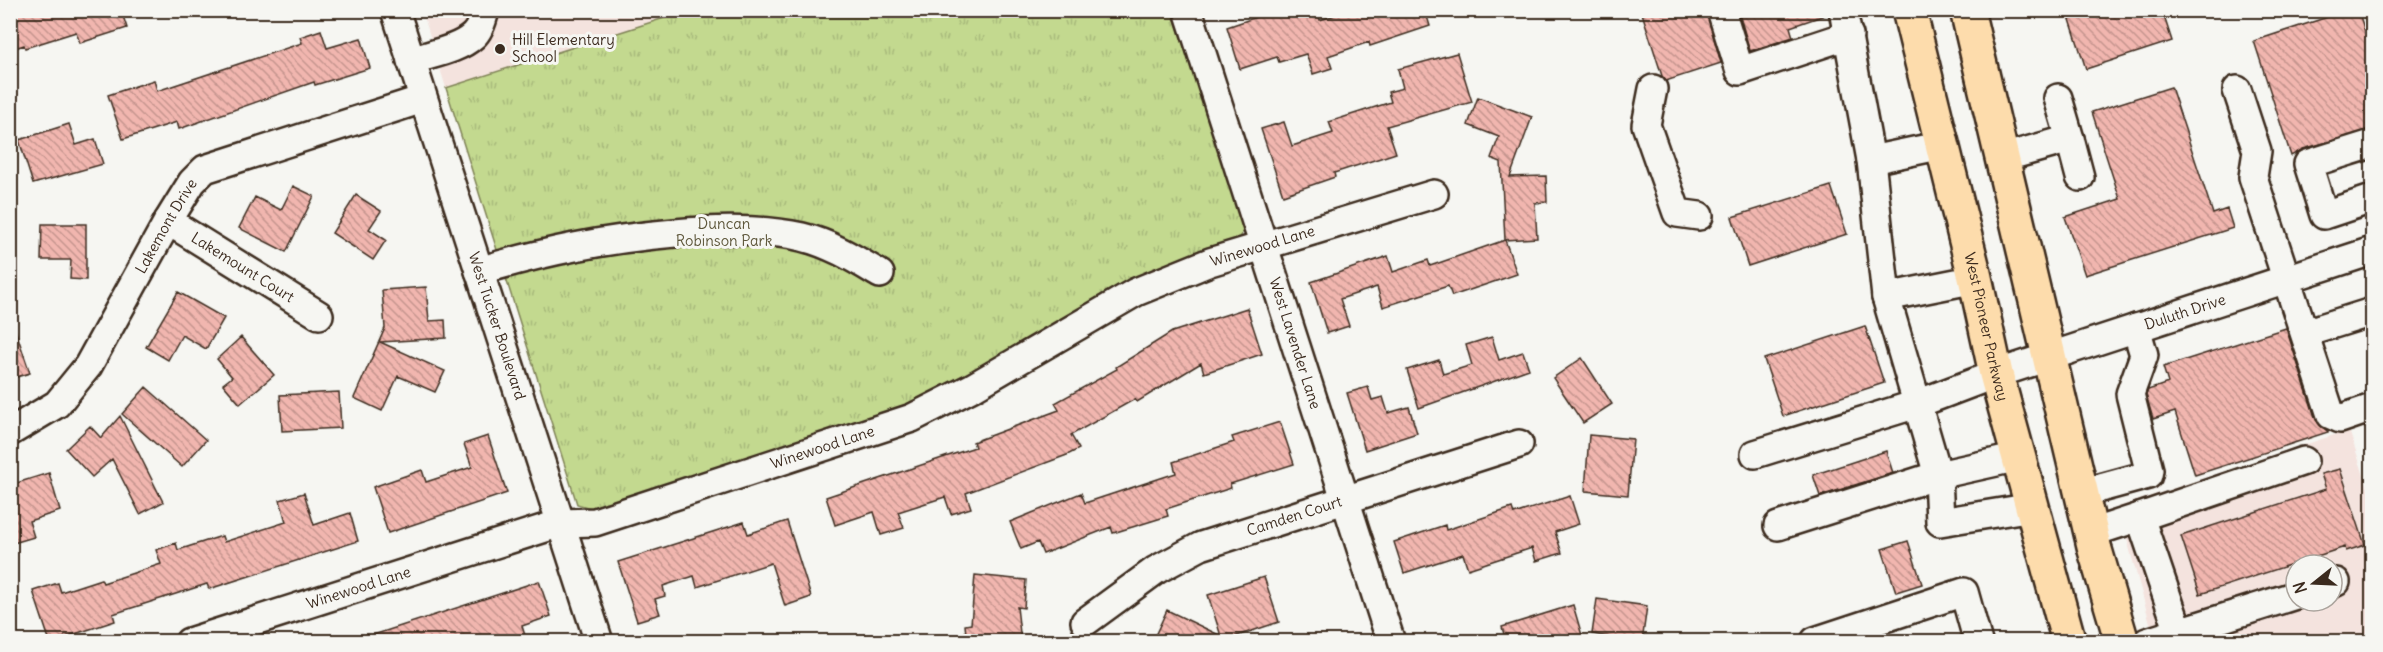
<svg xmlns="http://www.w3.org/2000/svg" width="2383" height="652" font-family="Delius,sans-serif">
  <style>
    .built { fill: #f4e3de; fill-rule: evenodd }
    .grass { fill: url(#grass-tufts); stroke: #7f8256; stroke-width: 1.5 }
    .building { fill: url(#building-back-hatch); stroke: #3b2a1e; stroke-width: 1.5 }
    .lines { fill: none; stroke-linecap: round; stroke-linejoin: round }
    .minor-casing { stroke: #3b2a1e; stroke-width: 32 }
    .major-casing { stroke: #3b2a1e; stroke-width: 38 }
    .minor { stroke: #f6f6f2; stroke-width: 27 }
    .major { stroke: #fddcac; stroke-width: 33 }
    .poi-dot { fill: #3b2a1e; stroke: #f6f6f2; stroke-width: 2 }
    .labels { text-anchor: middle; stroke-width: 6; stroke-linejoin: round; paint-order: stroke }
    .poi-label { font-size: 15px; fill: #3b2a1e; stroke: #f6f6f2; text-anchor: start }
    .park-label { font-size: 15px; fill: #5d563a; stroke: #f6f6f2 }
    .street-label { font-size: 15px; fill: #3b2a1e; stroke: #f6f6f2 }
  </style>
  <defs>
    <pattern id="grass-tufts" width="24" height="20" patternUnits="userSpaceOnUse" patternTransform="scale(1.5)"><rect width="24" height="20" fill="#c3d98f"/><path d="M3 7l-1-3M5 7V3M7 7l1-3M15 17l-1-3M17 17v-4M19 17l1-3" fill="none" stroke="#a8ba7b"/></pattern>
    <pattern id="building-back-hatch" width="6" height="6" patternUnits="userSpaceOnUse" patternTransform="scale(1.5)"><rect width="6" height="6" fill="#f1b6af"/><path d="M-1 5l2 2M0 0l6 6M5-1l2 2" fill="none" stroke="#c4948e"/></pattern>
  </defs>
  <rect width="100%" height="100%" fill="#f6f6f2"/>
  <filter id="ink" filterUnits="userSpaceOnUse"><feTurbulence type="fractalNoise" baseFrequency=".0167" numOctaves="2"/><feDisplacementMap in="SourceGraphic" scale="12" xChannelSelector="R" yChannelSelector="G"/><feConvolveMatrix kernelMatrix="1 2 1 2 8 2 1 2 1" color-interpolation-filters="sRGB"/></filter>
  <g filter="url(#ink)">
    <path class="built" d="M422 10 686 11 446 88Z
      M2349 430 2372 500V641H2155L2118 507ZM2296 565H2332V601H2296Z"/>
    <path class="grass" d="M686 11H1172L1245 224 1239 242 924 401 594 509 577 504 446 88Z"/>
    <path class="building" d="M10 10H121L127 28 80 43 76 32 25 48 24 45 10 50Z
      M1277 10H1317L1320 20 1350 10H1425L1430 26 1370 46 1369 42 1328 56 1332 68 1313 74 1306 54 1279 62 1277 57 1240 69 1227 27Z
      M1641 10H1706L1721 63 1666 81 1662 76Z
      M1738 10H1828V14L1790 27 1793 37 1750 51Z
      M2067 10H2162L2172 41 2086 69Z
      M2349 10H2358L2373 56V129L2303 149 2291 156 2254 41Z
      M321 30 327 48 361 38 370 68 315 85 314 82 179 129 177 122 123 139 108 95 154 80 157 91 302 43 300 37Z
      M1457 53 1472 102 1387 126 1396 153 1334 173 1335 177 1283 195 1261 129 1284 122 1292 146 1333 133 1329 122 1391 102 1388 92 1403 88 1398 69Z
      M2171 87 2213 214 2227 209 2233 228 2085 275 2065 217 2120 199 2092 112Z
      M1478 97 1532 117 1510 177 1546 176 1547 202 1535 203 1537 238 1505 240 1501 162 1491 158 1499 137 1468 125Z
      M69 124 76 145 95 139 103 164 33 184 19 140Z
      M293 186 314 196 286 252 239 228 255 197 281 210Z
      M1831 186 1847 234 1748 266 1732 217Z
      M356 195 381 211 369 229 386 240 373 260 332 233Z
      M42 224H86V280L70 279 71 260H41Z
      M1505 240 1517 274 1452 296 1448 286 1383 307 1377 287 1340 299 1349 326 1327 333 1311 282 1388 256 1393 272 1428 260 1430 266Z
      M426 287 429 321 445 320 446 338 380 342 445 371 435 392 398 376 382 411 354 398 385 328 382 290Z
      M178 292 224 318 206 349 182 335 168 360 146 347Z
      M1247 308 1262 354 1204 373 1201 363 1137 402 1135 399 1071 435 1079 449 1067 455 966 493 971 508 951 514 945 497 898 512 904 528 881 535 874 512 835 525 826 497 975 447 973 442 1059 410 1055 403 1117 369 1116 367 1172 332Z
      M13 323 30 373 10 379V324Z
      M1865 326 1884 383 1783 416 1764 359Z
      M2286 328 2316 420 2328 432 2195 475 2175 412 2153 419 2146 395 2148 390 2168 383 2163 367Z
      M241 337 274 375 240 404 223 384 232 377 217 359Z
      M1492 337 1499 360 1523 352 1529 369 1419 408 1407 370 1439 360 1443 374 1472 365 1466 345Z
      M1582 358 1612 404 1583 423 1553 378Z
      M146 387 206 440 182 467 122 414Z
      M1368 387 1372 400 1383 397 1388 413 1409 407 1417 433 1365 450 1347 393Z
      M339 392 341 428 282 431 280 395Z
      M120 416 163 502 140 514 112 459 92 477 66 449 90 426 101 438Z
      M1280 422 1294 464 1230 484 1231 488 1166 509 1168 516 1113 533 1111 527 1043 554 1038 542 1021 549 1010 522 1081 493 1085 503 1176 473 1173 462 1234 442 1232 437Z
      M1589 435 1633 439 1628 495 1585 491Z
      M488 436 507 493 388 533 373 487 422 470 426 482 472 467 464 444Z
      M1886 451 1893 473 1820 496 1813 475Z
      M2340 469 2365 545 2346 551 2345 547 2200 594 2181 536 2326 489 2321 474Z
      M49 473 60 511 29 521 34 537 10 544V485Z
      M304 493 314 525 350 513 358 541 209 589 207 584 113 614 115 621 50 642 33 591 58 583 61 592 101 579 103 583 161 564 156 550 176 543 178 550 222 536 224 542 286 522 280 500Z
      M1570 496 1579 524 1555 532 1562 553 1536 561 1532 548 1468 569 1463 554 1404 573 1394 542 1445 525 1446 530 1512 508 1514 514Z
      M787 521 811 597 785 606 771 563 697 587 694 576 663 586 665 596 655 599 660 614 637 621 618 562 744 522 748 534Z
      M1908 541 1922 584 1896 592 1882 549Z
      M975 575 1026 580 1024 608 1017 607 1021 642H967L965 625 971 624Z
      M1264 577 1279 622 1228 639 1234 642H1152L1167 610 1221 636 1208 595Z
      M539 581 551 616 522 626 527 642H365L364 638Z
      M1597 599 1647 606 1642 642H1627L1626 640 1592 634Z
      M1573 605 1583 639 1574 642H1506L1502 627Z"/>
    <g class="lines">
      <defs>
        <g id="minor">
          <path id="s1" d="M395 10 599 642"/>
          <path id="s2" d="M1188 10 1391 642"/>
          <path d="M1721 10 1740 71 1849 35"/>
          <path d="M411 61C430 54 458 50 473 36 480 30 483 19 485 10"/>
          <path d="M1653 89 1646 125 1677 213 1699 216"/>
          <path d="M2237 90 2257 151 2253 177 2331 415 2340 419 2372 408"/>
          <path d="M2070 139 2080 177"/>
          <path d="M2372 144 2308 164 2324 215 2372 199"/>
          <path d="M2002 158 2070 139 2058 98"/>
          <path d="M1871 160 1943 145"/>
          <path id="s3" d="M168 221 319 315"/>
          <path d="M479 271C546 251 605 239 675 233 717 229 761 228 802 237 831 244 855 259 880 274"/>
          <path d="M1886 297 1976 279"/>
          <path d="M2305 333 2372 312"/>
          <path id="s4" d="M10 432 57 404 88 366 168 221 192 182 205 169 423 99"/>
          <path id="s5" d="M1755 454 1917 404 1996 374 2372 251"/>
          <path d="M2019 457 1938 475 1940 522 2033 507"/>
          <path d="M2082 493 2148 475 2149 470 2130 394 2144 355 2136 328"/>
          <path d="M2140 517 2304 461"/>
          <path d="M1778 526 1938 475 1886 297 1871 160 1843 10"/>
          <path d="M2091 533 2140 517 2179 632 2296 595"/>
          <path d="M2332 584 2336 582"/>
          <path id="s6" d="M1085 622 1156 570 1201 546 1519 444"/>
          <path d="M1815 641 1964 592 1978 642"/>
          <path id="s7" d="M189 642 561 523 595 522 912 418 973 387 1136 292 1210 262 1434 194"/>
          <path d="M2147 642 2179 632 2182 642"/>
        </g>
        <g id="major">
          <path id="s8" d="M1909 10 1974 273 1996 374 2069 642"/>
          <path d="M1967 10 2095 550 2122 642"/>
        </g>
      </defs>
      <use href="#minor" class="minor-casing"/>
      <use href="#major" class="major-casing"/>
      <use href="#minor" class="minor"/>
      <use href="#major" class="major"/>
    </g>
  </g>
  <circle class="poi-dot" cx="500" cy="49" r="6"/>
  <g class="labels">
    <g class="poi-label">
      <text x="512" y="45">Hill Elementary<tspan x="512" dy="17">School</tspan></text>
    </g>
    <g class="park-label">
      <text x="724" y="229">Duncan<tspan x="724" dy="17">Robinson Park</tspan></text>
    </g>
    <g class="street-label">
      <text dy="5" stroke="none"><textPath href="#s4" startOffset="264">Lakemont Drive</textPath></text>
      <text dy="5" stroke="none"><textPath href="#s7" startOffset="1150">Winewood Lane</textPath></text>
      <text dy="5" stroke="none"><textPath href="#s3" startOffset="88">Lakemount Court</textPath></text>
      <text dy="5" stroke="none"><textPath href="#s5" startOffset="453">Duluth Drive</textPath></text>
      <text dy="5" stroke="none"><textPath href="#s1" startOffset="332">West Tucker Boulevard</textPath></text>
      <text dy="5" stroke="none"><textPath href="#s8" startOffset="326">West Pioneer Parkway</textPath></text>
      <text dy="5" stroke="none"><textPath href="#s2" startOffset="350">West Lavender Lane</textPath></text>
      <text dy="5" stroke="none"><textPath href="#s7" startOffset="664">Winewood Lane</textPath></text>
      <text dy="5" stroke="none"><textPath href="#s6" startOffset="237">Camden Court</textPath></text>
      <text dy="5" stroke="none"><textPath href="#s7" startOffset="178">Winewood Lane</textPath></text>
    </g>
  </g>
  <rect width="2383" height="652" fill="none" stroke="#f6f6f2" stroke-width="36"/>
  <rect x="18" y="18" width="2347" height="616" fill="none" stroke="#3b2a1e" stroke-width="2" filter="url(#ink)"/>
  <g transform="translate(2314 583) rotate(252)"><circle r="28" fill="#f6f6f2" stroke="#aba49d" stroke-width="1.5"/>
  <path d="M0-4.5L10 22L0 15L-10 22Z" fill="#3b2a1e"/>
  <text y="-9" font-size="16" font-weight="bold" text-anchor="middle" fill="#3b2a1e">N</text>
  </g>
</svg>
